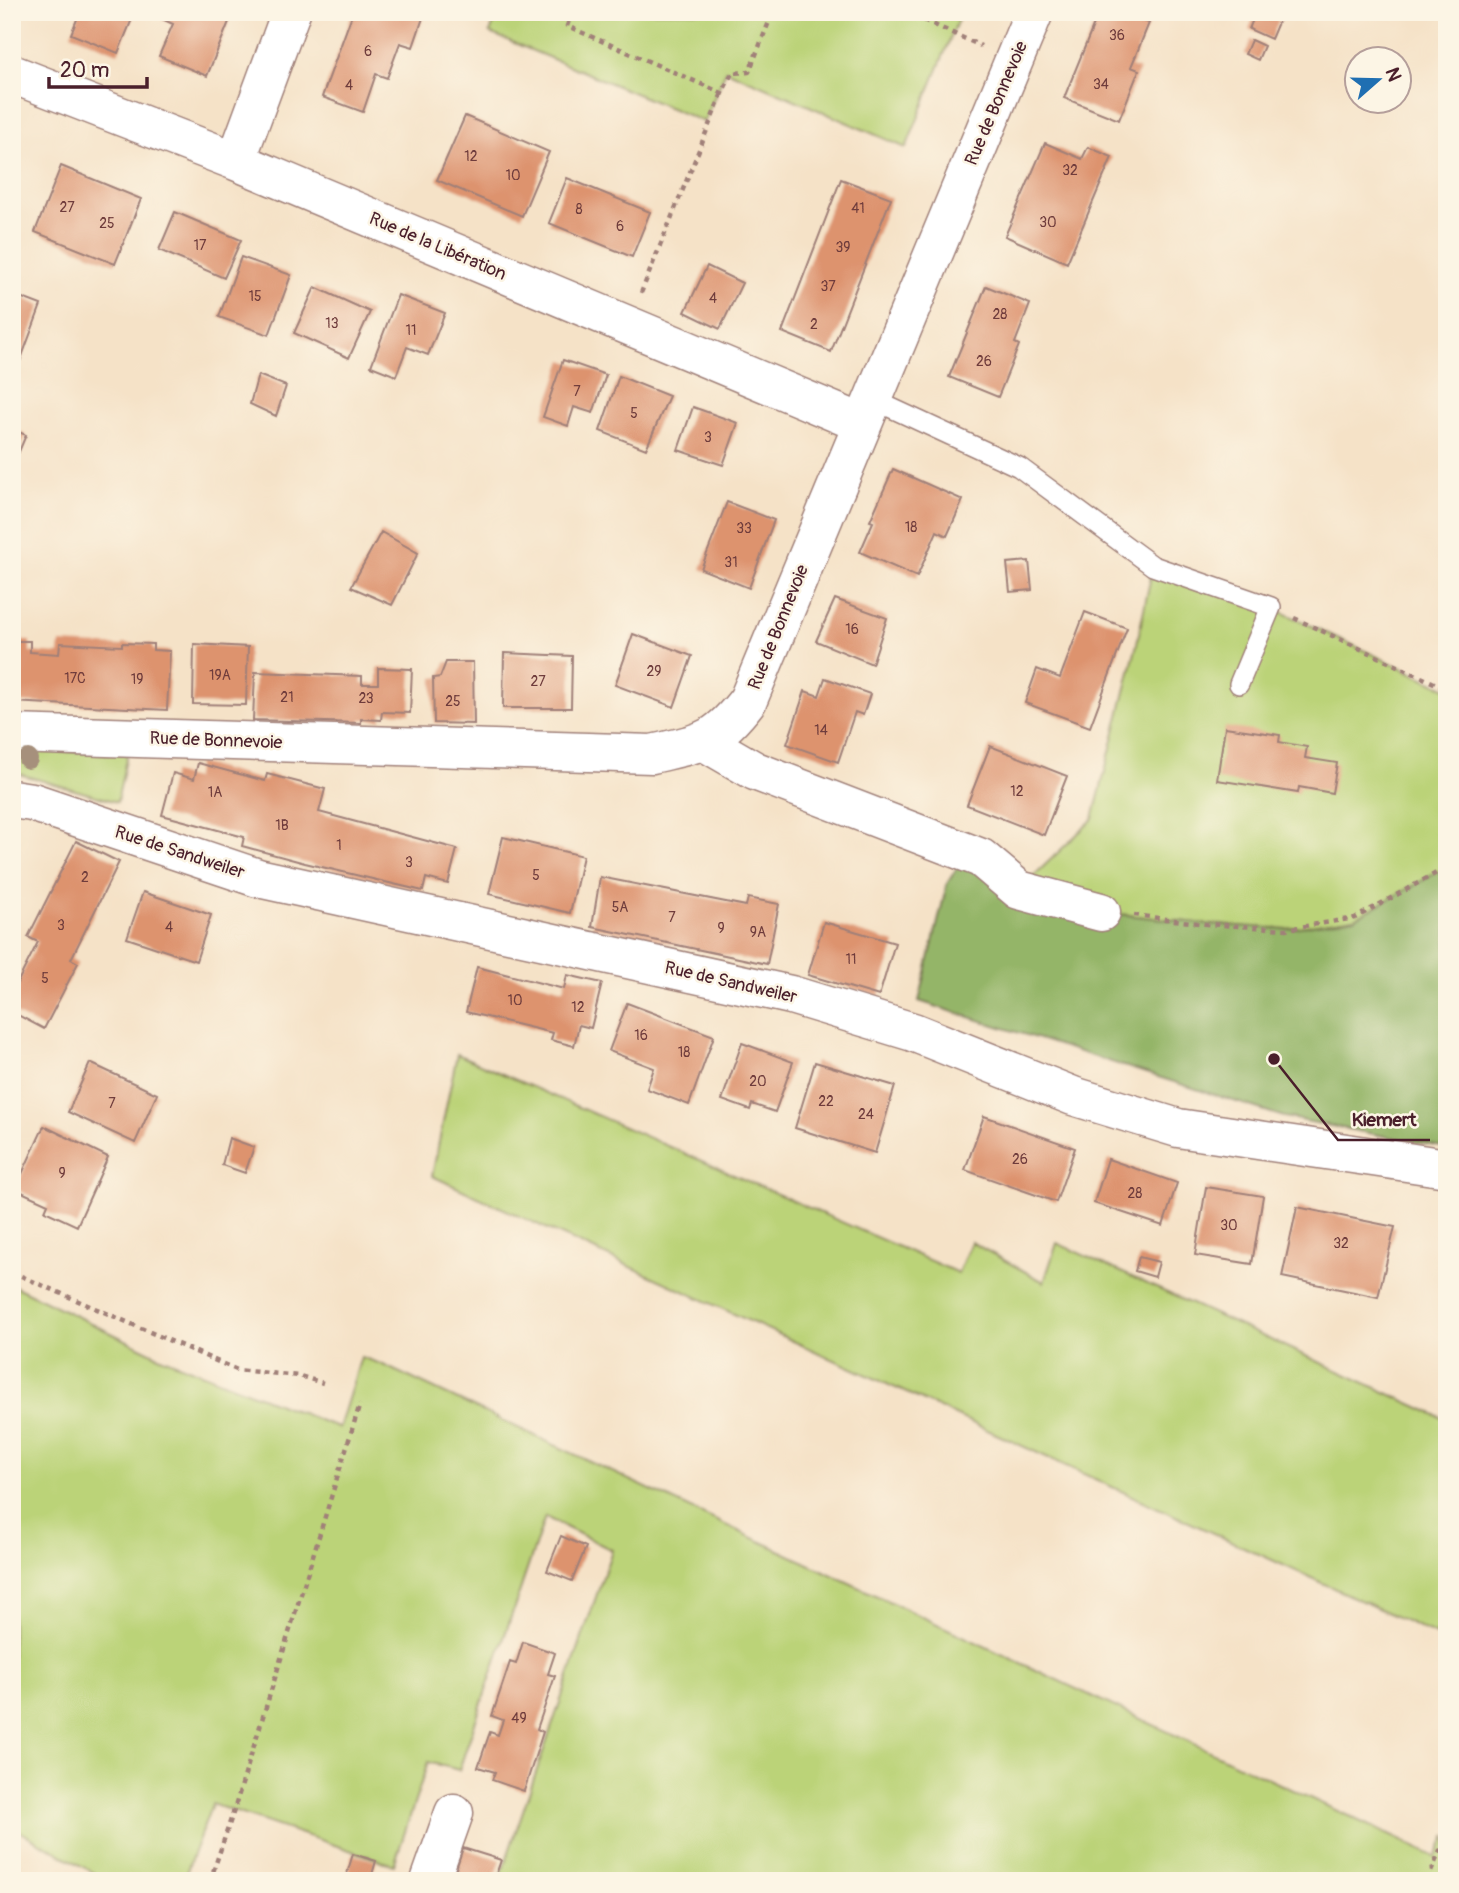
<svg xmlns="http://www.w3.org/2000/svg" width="1459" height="1893" font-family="Pangolin,sans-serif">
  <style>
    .green { fill: #bbd378; stroke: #827952; stroke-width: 2 }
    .forest { fill: #94b568; stroke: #6f6a4a; stroke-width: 2 }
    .building { fill: #dd936e }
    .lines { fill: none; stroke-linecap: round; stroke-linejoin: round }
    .service-casing { stroke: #a08079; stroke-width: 22 }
    .minor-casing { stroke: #a08079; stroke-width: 41 }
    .secondary-casing { stroke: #a08079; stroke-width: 41 }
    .path { stroke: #a08079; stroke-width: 4.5; stroke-dasharray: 5 5; stroke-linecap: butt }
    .service { stroke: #fff; stroke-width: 19 }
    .minor { stroke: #fff; stroke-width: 38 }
    .secondary { stroke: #fff; stroke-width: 38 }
    .tree { fill: #a6907c }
    .labels { text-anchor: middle; stroke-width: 5; stroke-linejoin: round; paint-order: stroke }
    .number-label { font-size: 14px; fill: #6f3c3c }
    .street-label { font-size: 18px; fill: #4a1f2b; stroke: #fcf5e5 }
    .leader { fill: none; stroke: #4a1f2b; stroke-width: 2.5 }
    .callout-dot { fill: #4a1f2b; stroke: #fcf5e5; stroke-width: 2.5 }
    .callout-label { font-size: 19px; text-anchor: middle; font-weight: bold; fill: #4a1f2b; stroke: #fcf5e5; stroke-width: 5; stroke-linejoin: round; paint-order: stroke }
  </style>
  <rect width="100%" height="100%" fill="#fcf5e5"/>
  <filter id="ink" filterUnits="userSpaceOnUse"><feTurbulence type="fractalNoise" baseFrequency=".0143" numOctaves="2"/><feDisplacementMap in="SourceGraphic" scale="14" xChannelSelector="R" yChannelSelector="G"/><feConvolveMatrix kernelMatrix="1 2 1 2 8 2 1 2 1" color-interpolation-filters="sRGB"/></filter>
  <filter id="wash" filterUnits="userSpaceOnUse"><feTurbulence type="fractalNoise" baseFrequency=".00686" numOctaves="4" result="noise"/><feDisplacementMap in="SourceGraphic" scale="28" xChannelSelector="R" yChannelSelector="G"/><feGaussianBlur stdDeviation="1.57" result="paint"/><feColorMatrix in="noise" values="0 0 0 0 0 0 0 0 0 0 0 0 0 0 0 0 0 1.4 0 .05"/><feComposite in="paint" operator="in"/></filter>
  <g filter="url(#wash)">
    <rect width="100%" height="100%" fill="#f5e2c7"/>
    <path class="green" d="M485 12H961L906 148 726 70 704 122 490 33 496 17Z
      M1153 566 1271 607 1447 689V867L1355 918 1287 929 1206 924 1101 912 1019 890 1093 819 1136 648Z
      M12 749 127 754 117 802 12 772Z
      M457 1054 958 1273 971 1242 1044 1282 1057 1243 1447 1420V1640L432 1176Z
      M12 1285 163 1358 339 1428 361 1357 381 1364 1436 1857 1447 1835V1881H499L612 1550 545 1517 459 1770 428 1762 394 1865 212 1804 183 1881H109L12 1827Z"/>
    <path class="forest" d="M964 856 1101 912 1206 924 1287 929 1355 918 1447 867V1148L1284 1117 919 1001 947 884Z"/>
    <g id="blocks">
      <path class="building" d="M80 12H135L118 53 71 34Z
        M165 12H233L207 76 159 56 173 24 162 19Z
        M353 12H425L413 47 400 43 387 78 376 74 363 112 322 97Z
        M1099 12H1123L1149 23 1131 67 1139 70 1119 120 1064 98Z
        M1256 12 1279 20 1271 39 1249 29Z
        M1251 40 1264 46 1258 60 1245 54Z
        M465 116 549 152 522 216 437 180Z
        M1045 143 1082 159 1088 147 1112 157 1067 263 1005 236Z
        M61 166 141 199 115 264 35 232Z
        M567 178 650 212 632 257 549 223Z
        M841 179 891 198 831 352 782 332Z
        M175 212 241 240 224 278 159 250Z
        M241 257 291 275 269 335 219 317Z
        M707 266 742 283 720 329 685 312Z
        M986 286 1030 304 1015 343 1019 345 998 397 949 377Z
        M315 287 370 312 349 358 294 333Z
        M12 294 41 305 15 375 12 374Z
        M398 295 445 313 428 355 407 347 396 376 371 366Z
        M563 360 606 375 593 413 574 407 568 426 543 417Z
        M258 375 286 386 276 416 250 404Z
        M619 376 669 396 646 449 600 431Z
        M693 407 738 423 723 465 678 450Z
        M12 429 26 435 12 468Z
        M893 469 963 500 947 536 937 531 917 577 860 552 873 522 870 521Z
        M727 502 774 520 749 588 701 569Z
        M381 532 418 553 392 605 351 587Z
        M1029 561 1032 590 1010 592 1007 563Z
        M835 599 887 618 872 664 816 641Z
        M1085 612 1127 628 1090 727 1025 703 1037 669 1060 678Z
        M633 634 692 656 674 707 615 685Z
        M12 641H30V652L59 654 60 643 122 646V643L153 644V650L170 651 167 710 12 702Z
        M194 644 248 647 246 705 193 704Z
        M504 653 572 656 571 708H503Z
        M446 662H473L474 724 434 723 433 678 440 677Z
        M378 668 412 669 410 713 382 712 381 720 361 719V723L253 720 255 672 362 676V684H378Z
        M825 678 870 694 863 715 855 712 838 762 787 744 805 691 819 696Z
        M1225 727 1280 735 1279 742 1307 747 1305 758 1337 763 1332 793 1299 787 1298 793 1217 780Z
        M990 746 1067 776 1044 835 967 805Z
        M198 763 265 781 267 774 325 789 319 812 457 849 448 884 426 878 423 891 305 863 242 846 244 837 162 815 173 773 194 779Z
        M503 837 583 856 570 913 489 894Z
        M76 841 119 862 71 959 78 963 44 1029 12 1012V993L38 942 28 937Z
        M600 877 746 906 748 898 779 904 767 964 592 927Z
        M143 892 211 915 196 961 127 938Z
        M824 922 895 943 879 996 808 975Z
        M477 967 564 989 567 975 602 983 591 1028 579 1025 574 1046 551 1040 553 1033 466 1012Z
        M627 1003 714 1036 689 1105 647 1089 654 1068 609 1051Z
        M742 1043 793 1062 775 1112 752 1104 750 1110 722 1100Z
        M815 1062 895 1086 875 1153 795 1128Z
        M90 1063 157 1094 135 1143 68 1112Z
        M984 1116 1075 1148 1056 1202 965 1170Z
        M44 1126 108 1157 77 1226 45 1211 48 1204 15 1189Z
        M229 1138 254 1147 245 1173 222 1165Z
        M1108 1159 1177 1183 1163 1226 1094 1203Z
        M1206 1187 1263 1196 1252 1264 1195 1255Z
        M1297 1207 1395 1227 1378 1297 1282 1277Z
        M1139 1257 1159 1262 1155 1277 1135 1271Z
        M561 1536 586 1547 572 1581 547 1571Z
        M523 1642 555 1653 548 1674 555 1676 537 1729 543 1732 524 1791 492 1780 495 1772 478 1767 490 1732 498 1735 503 1720 492 1716 510 1662 516 1664Z
        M463 1848 501 1860 494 1881H452Z
        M353 1854 376 1861 370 1881H359L346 1877Z"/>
    </g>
  </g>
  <g filter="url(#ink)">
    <use href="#blocks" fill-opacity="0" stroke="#a08079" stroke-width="2"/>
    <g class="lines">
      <defs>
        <path id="service" d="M872 399 1019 467 1153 566 1271 607 1239 684"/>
        <path id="minor" d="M12 74 236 161 861 423
          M236 161 291 12
          M705 742 755 771 981 858 1019 890 1101 912
          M430 1881 454 1813"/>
        <path id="secondary" d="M12 734 652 754C703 742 715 743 748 700L1034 12
          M12 799 32 802 258 878 791 995 913 1032 1073 1096 1178 1128 1447 1168"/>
      </defs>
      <use href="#service" class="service-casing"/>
      <use href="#minor" class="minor-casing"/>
      <use href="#secondary" class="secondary-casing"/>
      <path class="path" d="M572 12 567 26 722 93 732 73 749 72 773 12
        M906 12 981 46
        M641 293 722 93
        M1294 618 1447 689
        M1134 915 1206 924 1287 929 1355 918 1447 867
        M12 1272 237 1370 300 1376 323 1383
        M210 1881 234 1810 360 1404
        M1427 1881 1447 1835"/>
      <use href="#service" class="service"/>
      <use href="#minor" class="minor"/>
      <use href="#secondary" class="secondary"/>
    </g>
    <circle class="tree" cx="28" cy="759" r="10"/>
  </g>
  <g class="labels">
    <g class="number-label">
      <text x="1117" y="40">36</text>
      <text x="368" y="56">6</text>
      <text x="1101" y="89">34</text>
      <text x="349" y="90">4</text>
      <text x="471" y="161">12</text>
      <text x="1070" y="175">32</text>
      <text x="513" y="180">10</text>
      <text x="67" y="212">27</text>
      <text x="858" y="213">41</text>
      <text x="579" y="214">8</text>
      <text x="1048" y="227">30</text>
      <text x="107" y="228">25</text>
      <text x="620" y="231">6</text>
      <text x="200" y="250">17</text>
      <text x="843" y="252">39</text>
      <text x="828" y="291">37</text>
      <text x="255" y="301">15</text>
      <text x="713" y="303">4</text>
      <text x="1000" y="319">28</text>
      <text x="332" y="328">13</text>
      <text x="814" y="329">2</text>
      <text x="411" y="335">11</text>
      <text x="984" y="366">26</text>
      <text x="577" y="396">7</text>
      <text x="634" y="418">5</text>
      <text x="708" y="442">3</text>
      <text x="911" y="532">18</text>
      <text x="744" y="533">33</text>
      <text x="731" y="567">31</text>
      <text x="852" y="634">16</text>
      <text x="654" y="676">29</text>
      <text x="220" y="680">19A</text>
      <text x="75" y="683">17C</text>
      <text x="137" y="684">19</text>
      <text x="538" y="686">27</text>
      <text x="287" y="702">21</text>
      <text x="366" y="703">23</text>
      <text x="453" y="706">25</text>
      <text x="821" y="735">14</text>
      <text x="1017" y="796">12</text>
      <text x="215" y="797">1A</text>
      <text x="282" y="830">1B</text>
      <text x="339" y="850">1</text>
      <text x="409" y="867">3</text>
      <text x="536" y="880">5</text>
      <text x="85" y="882">2</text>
      <text x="620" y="912">5A</text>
      <text x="672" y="922">7</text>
      <text x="61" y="930">3</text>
      <text x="169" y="932">4</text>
      <text x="721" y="933">9</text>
      <text x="758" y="937">9A</text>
      <text x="851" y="964">11</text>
      <text x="45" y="983">5</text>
      <text x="515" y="1005">10</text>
      <text x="578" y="1012">12</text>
      <text x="641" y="1040">16</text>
      <text x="684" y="1057">18</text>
      <text x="758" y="1086">20</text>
      <text x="826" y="1106">22</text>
      <text x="112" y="1108">7</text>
      <text x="866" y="1119">24</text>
      <text x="1020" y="1164">26</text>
      <text x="62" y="1178">9</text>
      <text x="1135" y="1198">28</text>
      <text x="1229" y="1230">30</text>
      <text x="1341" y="1248">32</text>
      <text x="519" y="1723">49</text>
    </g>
    <g class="street-label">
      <text transform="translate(996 103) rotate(-67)" y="6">Rue de Bonnevoie</text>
      <text transform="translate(438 246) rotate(23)" y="6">Rue de la Libération</text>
      <text transform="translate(778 627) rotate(-68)" y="6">Rue de Bonnevoie</text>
      <text transform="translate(216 740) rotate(2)" y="6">Rue de Bonnevoie</text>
      <text transform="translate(180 852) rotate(18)" y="6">Rue de Sandweiler</text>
      <text transform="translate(731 982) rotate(13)" y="6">Rue de Sandweiler</text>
    </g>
  </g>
  <path class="leader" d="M1274 1059L1338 1140H1430"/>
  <circle class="callout-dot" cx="1274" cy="1059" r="7"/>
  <g class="callout-label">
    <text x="1384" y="1126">Kiemert</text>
  </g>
  <rect width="1459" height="1893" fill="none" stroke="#fcf5e5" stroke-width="42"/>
  <g transform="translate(1378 80) rotate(70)"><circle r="33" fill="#fcf5e5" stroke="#b59f9b" stroke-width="2"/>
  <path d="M0-5L12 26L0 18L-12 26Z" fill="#1f6fb2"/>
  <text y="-10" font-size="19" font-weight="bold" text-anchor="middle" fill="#4a1f2b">N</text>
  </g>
  <path d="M49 77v10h98v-10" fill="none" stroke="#4a1f2b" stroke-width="3.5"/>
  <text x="60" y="77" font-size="21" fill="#4a1f2b" stroke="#fcf5e5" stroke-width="5" paint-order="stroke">20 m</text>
</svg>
